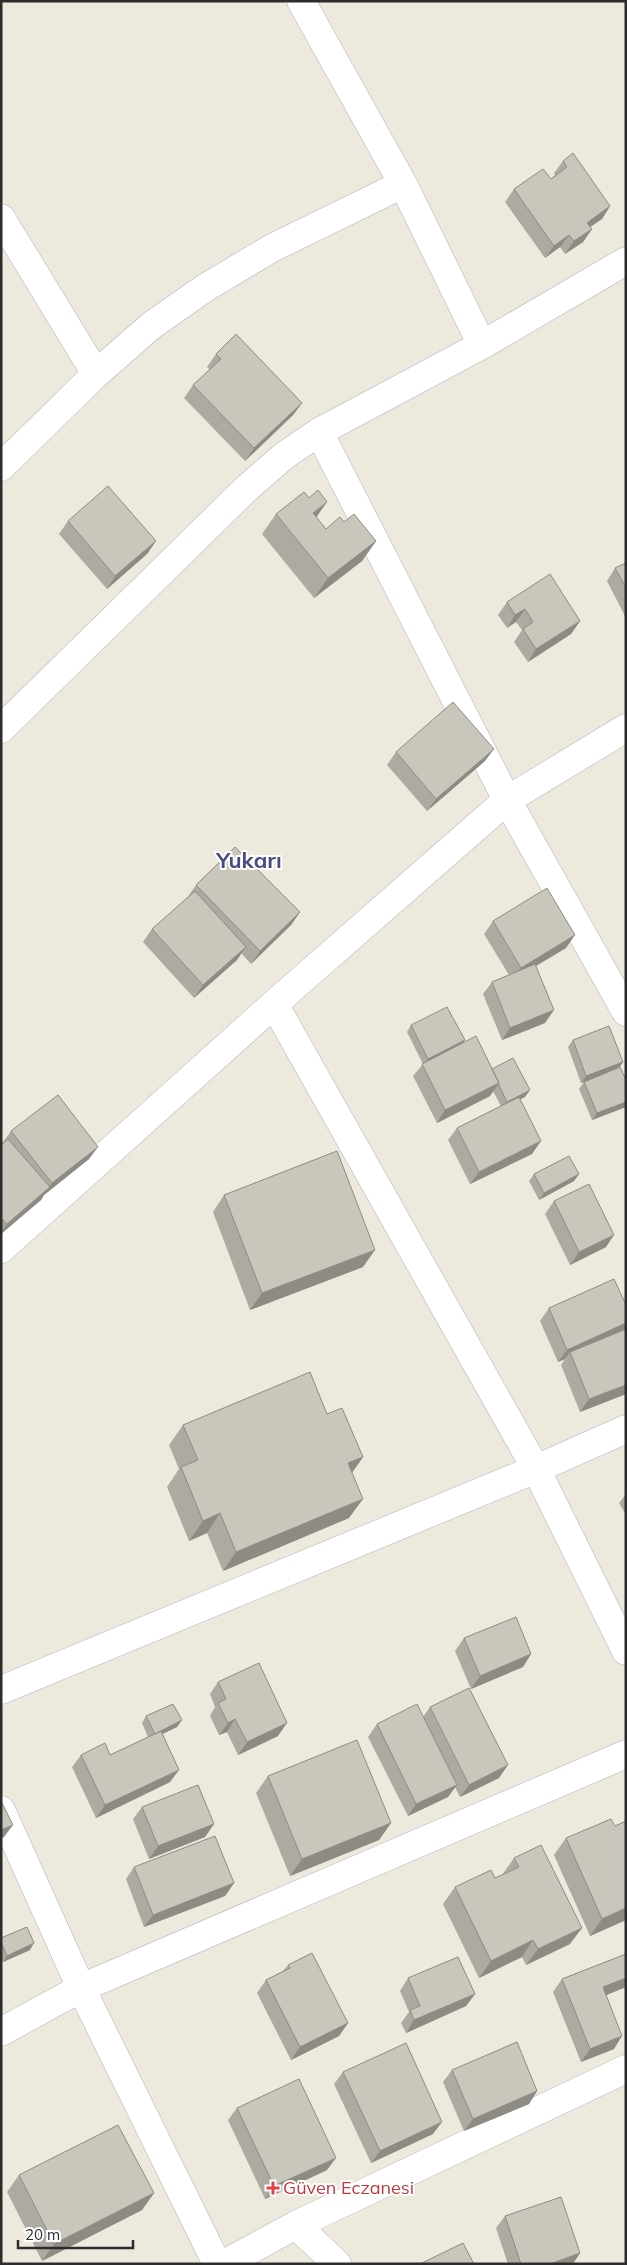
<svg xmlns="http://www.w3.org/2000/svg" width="627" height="2265" font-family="Mulish,sans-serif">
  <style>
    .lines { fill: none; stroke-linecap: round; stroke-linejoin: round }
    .minor-casing { stroke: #b1b2c0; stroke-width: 29 }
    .minor { stroke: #fff; stroke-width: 28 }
    .wall { fill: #adaba1 }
    .shaded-wall { fill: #8d8b83 }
    .building { fill: #c9c7bb; stroke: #8d8b83 }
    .health-dot { fill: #e0444e; stroke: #fff; stroke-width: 2 }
    .labels { text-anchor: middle; stroke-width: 4; stroke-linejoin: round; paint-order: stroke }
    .health-label { font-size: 18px; fill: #be3a42; stroke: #fff; text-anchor: start }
    .district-label { font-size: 22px; font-weight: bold; fill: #484b80; stroke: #fff }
  </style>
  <rect width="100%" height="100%" fill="#eee9dd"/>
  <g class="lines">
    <defs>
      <path id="minor" d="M301 1 403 184 482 345
        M1 218 96 374
        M319 432 507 800 626 1012
        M1 467 96 374 152 325 205 288 272 248 403 184
        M1 729 247 488 285 455 319 432 482 345 626 261
        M274 1004 536 1469 626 1651
        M1 1249 274 1004 507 800 626 728
        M1 1690 536 1469 626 1429
        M1 1810 81 1988 217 2264
        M1 2032 81 1988 626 1754
        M296 2225 337 2264
        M224 2264 296 2225 626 2069"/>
    </defs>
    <use href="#minor" class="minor-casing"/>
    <use href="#minor" class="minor"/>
  </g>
  <path class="wall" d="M563 161 610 206 602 219 590 227 592 229 583 242 565 254 560 247 545 258 505 202 514 189 551 179 555 175 554 173Z
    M216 354 302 403 293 415 245 461 184 398 193 385 210 370 207 367Z
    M276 514 316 517 326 529 344 522 376 541 362 561 314 598 262 534Z
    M68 521 156 541 147 554 107 589 59 534Z
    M626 563V618L607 581 615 568Z
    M507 602 580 621 571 634 528 662 514 642 522 630 516 622 507 628 498 615Z
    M396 752 485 761 427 811 387 765Z
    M196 885 300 912 291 925 251 964 241 953 237 960 194 998 143 942 152 929 187 898Z
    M493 921 566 948 536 966 545 1023 502 1040 483 994 492 982 509 975 484 934Z
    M411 1025 462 1043 525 1097 520 1099 532 1154 470 1184 448 1140 457 1128 501 1106 493 1091 490 1096 437 1123 413 1076 423 1064 407 1032Z
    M573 1040 623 1062 619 1068 626 1080V1107L592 1120 579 1089 584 1082 581 1083 568 1047Z
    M11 1131 89 1159 44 1195 41 1200 1 1234V1145Z
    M534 1174H579L574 1181 539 1200 529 1181Z
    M224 1195 363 1267 250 1310 213 1212Z
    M554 1201 606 1247 570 1265 545 1214Z
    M626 1305V1394L580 1412 561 1365 565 1359 558 1362 540 1321 549 1308Z
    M327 1414 363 1457 352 1473 349 1518 223 1571 207 1533 189 1541 167 1487 179 1469 169 1445 183 1425Z
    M626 1494V1515L619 1503Z
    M464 1638 531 1654 523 1667 471 1689 455 1651Z
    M218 1682 278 1736 238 1755 227 1732 219 1735 210 1716 215 1707 210 1694Z
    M430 1707 499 1778 460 1797 455 1787 448 1797 408 1816 368 1737 377 1724 423 1717Z
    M146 1716 177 1727 162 1734 170 1782 96 1818 72 1767 81 1755H110L148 1737 142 1723Z
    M268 1776 391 1823 379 1840 290 1876 256 1793Z
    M142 1807 214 1824 205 1837 149 1859 133 1819Z
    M626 1821V1920L590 1936 554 1855 566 1838 615 1826Z
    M514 1858 570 1944 526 1965 522 1957 479 1978 443 1904 455 1887 495 1878 502 1875Z
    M134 1867 234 1883 225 1896 144 1927 126 1879Z
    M1 1938 30 1950 3 1962 1 1960Z
    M626 1954V1987L606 1995 614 2049 581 2062 553 1992 562 1979Z
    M288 1965 348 2023 339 2036 291 2060 257 1993 266 1980 283 1971Z
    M408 1978 475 1994 466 2006 406 2033 401 2023 409 2012 400 1991Z
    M452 2070 537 2091 529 2104 464 2131 443 2082Z
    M343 2072 433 2134 371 2163 334 2084Z
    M237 2108 327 2170 265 2199 228 2120Z
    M19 2175 154 2193 142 2210 42 2261 7 2192Z
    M505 2216 573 2264H508L496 2228Z"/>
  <path class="shaded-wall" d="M610 206 602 219 578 235 587 223Z
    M592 229 583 242 565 254 574 241Z
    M569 235 560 247 545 258 554 246Z
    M302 403 293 415 245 461 254 448Z
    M327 502 313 522V513Z
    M156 541 147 554 107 589 115 576Z
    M376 541 362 561 314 598 328 578Z
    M525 609 516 622 507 628 515 615Z
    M580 621 571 634 528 662 536 649Z
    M494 749 485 761 427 811 436 799Z
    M300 912 291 925 251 964 260 951Z
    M575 935 566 948 512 980 521 968Z
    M246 947 237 960 194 998 203 985Z
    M554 1010 545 1023 502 1040 510 1028Z
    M465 1040 460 1047 424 1066 428 1059Z
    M623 1062 618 1069 581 1083 586 1076Z
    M499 1083 490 1096 437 1123 445 1110Z
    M530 1090 525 1097 503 1108 507 1102Z
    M626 1102V1107L592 1120 597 1113Z
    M541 1141 532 1154 470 1184 479 1172Z
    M98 1147 89 1159 44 1195 41 1200 1 1234V1232L7 1224 48 1188 52 1183Z
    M579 1174 574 1181 539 1200 544 1193Z
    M614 1235 606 1247 570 1265 579 1252Z
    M375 1250 363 1267 250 1310 262 1293Z
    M626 1323V1331L570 1352 565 1359 558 1362 567 1350Z
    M626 1385V1394L580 1412 589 1399Z
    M363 1457 349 1477 348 1463Z
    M363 1499 349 1518 223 1571 236 1552Z
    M220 1513 207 1533 189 1541 203 1521Z
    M531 1654 523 1667 471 1689 480 1676Z
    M235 1719 227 1732 219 1735 228 1723Z
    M182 1720 177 1727 150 1740 155 1734Z
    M287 1723 278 1736 238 1755 247 1742Z
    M508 1765 499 1778 460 1797 469 1785Z
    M179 1770 170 1782 96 1818 105 1805Z
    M457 1785 448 1797 408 1816 416 1804Z
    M391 1823 379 1840 290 1876 302 1859Z
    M214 1824 205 1837 149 1859 158 1846Z
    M13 1825 4 1837 1 1839V1830Z
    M234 1883 225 1896 144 1927 153 1915Z
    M626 1908V1920L590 1936 602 1919Z
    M582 1928 570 1944 526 1965 538 1949Z
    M533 1940 522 1957 479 1978 491 1961Z
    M34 1943 30 1950 3 1962 7 1956Z
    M626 1978V1987L594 2000 603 1987Z
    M475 1994 466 2006 406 2033 414 2020Z
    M348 2023 339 2036 291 2060 300 2047Z
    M622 2036 614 2049 581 2062 590 2049Z
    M537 2091 529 2104 464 2131 473 2119Z
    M442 2122 433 2134 371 2163 380 2151Z
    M336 2158 327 2170 265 2199 274 2186Z
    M154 2193 142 2210 42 2261 54 2244Z
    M580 2253 573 2264H550Z"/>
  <path class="building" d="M573 153 610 206 587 223 592 229 574 241 569 235 554 246 514 189 543 169 551 179 567 167 563 161Z
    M236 334 302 403 254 448 193 385 221 359 216 354Z
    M108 486 156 541 115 576 68 521Z
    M318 490 327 502 313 513 326 529 340 517 344 522 354 514 376 541 328 578 276 514 304 492 309 498Z
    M626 563V588L615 568Z
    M550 574 580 621 536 649 523 629 533 622 525 609 515 615 507 602Z
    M453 702 494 749 436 799 396 752Z
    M235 847 300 912 260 951 196 885Z
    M547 888 575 935 521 968 493 921Z
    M195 891 246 947 203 985 152 929Z
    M535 964 554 1010 510 1028 492 982Z
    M447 1007 465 1040 428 1059 411 1025Z
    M609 1026 623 1062 586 1076 573 1040Z
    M476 1036 499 1083 445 1110 422 1064Z
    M513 1058 530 1090 507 1102 498 1083H499L492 1069Z
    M620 1067 626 1080V1102L597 1113 584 1082Z
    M58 1095 98 1147 52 1183 11 1131Z
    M519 1097 541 1141 479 1172 457 1128Z
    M8 1139 50 1187 7 1224 1 1218V1145Z
    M337 1151 375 1250 262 1293 224 1195Z
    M569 1156 579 1174 544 1193 534 1174Z
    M589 1184 614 1235 579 1252 554 1201Z
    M614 1279 626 1305V1323L567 1350 549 1308Z
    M626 1329V1385L589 1399 570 1352Z
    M310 1372 327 1414 342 1408 363 1457 348 1463 363 1499 236 1552 220 1513 203 1521 181 1467 198 1460 183 1425Z
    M516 1617 531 1654 480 1676 464 1638Z
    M259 1663 287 1723 247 1742 235 1719 228 1723 218 1703 226 1699 218 1682Z
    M469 1688 508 1765 469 1785 430 1707Z
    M173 1704 182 1720 155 1734 146 1716Z
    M417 1704 457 1785 416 1804 377 1724Z
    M161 1731 179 1770 105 1805 81 1755 105 1743 110 1755Z
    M357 1740 391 1823 302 1859 268 1776Z
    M198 1785 214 1824 158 1846 142 1807Z
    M1 1801 13 1825 1 1830Z
    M611 1819 615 1826 626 1821V1908L602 1919 566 1838Z
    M215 1836 234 1883 153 1915 134 1867Z
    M541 1845 582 1928 538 1949 533 1940 491 1961 455 1887 491 1870 495 1878 519 1867 514 1858Z
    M27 1927 34 1943 7 1956 1 1942V1938Z
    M312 1953 348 2023 300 2047 266 1980 290 1968 288 1965Z
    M626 1954V1978L603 1987 622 2036 590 2049 562 1979Z
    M458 1957 475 1994 414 2020 410 2010 420 2006 408 1978Z
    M517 2042 537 2091 473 2119 452 2070Z
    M406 2043 442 2122 380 2151 343 2072Z
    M299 2079 336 2158 274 2186 237 2108Z
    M118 2125 154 2193 54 2244 19 2175Z
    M561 2197 580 2253 550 2264H521L505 2216Z
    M463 2243 474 2264H423L422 2263Z"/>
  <path class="health-dot" d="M270.5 2180.5h5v5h5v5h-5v5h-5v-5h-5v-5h5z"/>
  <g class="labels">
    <g class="health-label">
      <text x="283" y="2194">Güven Eczanesi</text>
    </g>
    <g class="district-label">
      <text x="249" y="868">Yukarı</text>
    </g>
  </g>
  <rect width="627" height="2265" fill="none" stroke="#2c2c2c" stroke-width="5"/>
  <path d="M18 2240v8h115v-8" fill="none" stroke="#2c2c2c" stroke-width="2.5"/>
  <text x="25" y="2240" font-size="15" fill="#2c2c2c" stroke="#ffffff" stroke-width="4" paint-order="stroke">20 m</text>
</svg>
